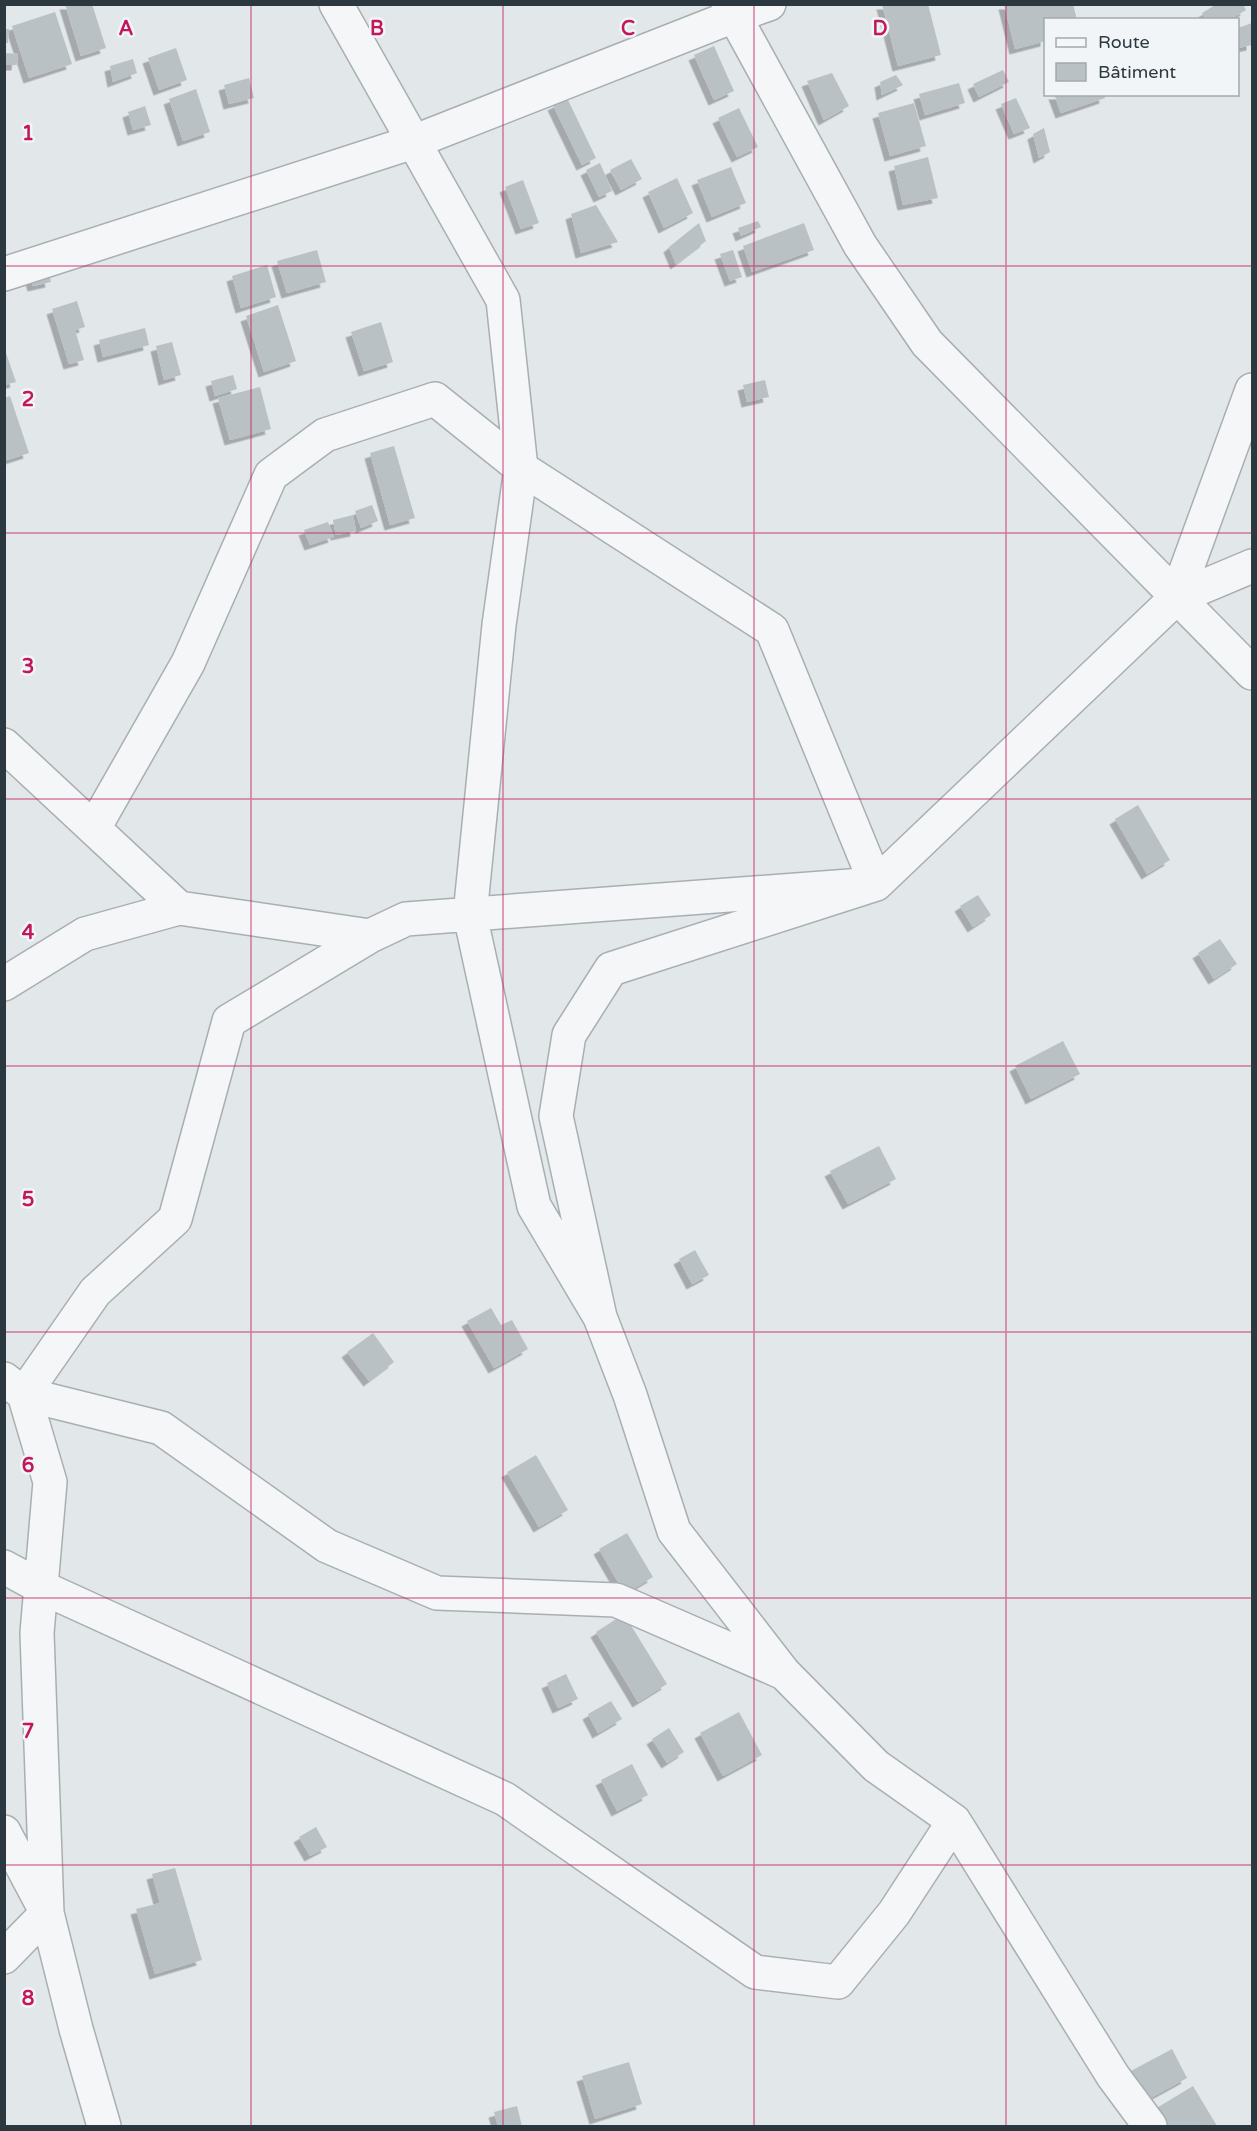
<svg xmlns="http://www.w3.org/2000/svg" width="1257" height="2131" font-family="'Varela Round',sans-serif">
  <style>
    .building { fill: #bac1c5; filter: url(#shadow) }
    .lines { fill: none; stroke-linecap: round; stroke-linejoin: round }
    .minor-casing { stroke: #a8afb3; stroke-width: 36 }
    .minor { stroke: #f4f6f8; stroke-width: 33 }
    .grid { fill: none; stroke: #c2185b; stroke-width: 1.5; stroke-opacity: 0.55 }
    .grid-label { font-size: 20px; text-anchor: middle; font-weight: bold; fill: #c2185b; stroke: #f2f5f7; stroke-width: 5; stroke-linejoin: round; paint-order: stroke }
  </style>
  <defs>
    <filter id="shadow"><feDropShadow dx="-5.5" dy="5.5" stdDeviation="0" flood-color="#0004"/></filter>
  </defs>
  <rect width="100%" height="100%" fill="#e2e7e9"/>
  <path class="building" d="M65 4H92L106 48 81 56Z
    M882 4H928L941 55 898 66Z
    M1004 4H1073L1077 20H1046V41L1015 49Z
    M1217 4H1243L1246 10 1229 20H1206L1202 13Z
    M55 12 72 64 29 78 12 26Z
    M1252 23V45L1238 48V28Z
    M4 29H9L8 43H4Z
    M714 46 734 91 714 100 694 55Z
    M176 48 187 80 159 90 148 58Z
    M5 53 18 54 17 65H5Z
    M133 59 137 73 113 82 110 66Z
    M1003 70 1009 82 979 97 973 84Z
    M832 73 849 106 824 120 807 81Z
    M896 75 903 85 882 95 880 82Z
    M249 78 254 98 229 104 224 85Z
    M959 83 965 103 925 115 919 94Z
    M196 89 210 132 183 141 169 99Z
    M1054 94H1104L1105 98 1061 113Z
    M567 98 596 158 582 165 553 105Z
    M1016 98 1030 128 1014 134 1001 104Z
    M914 103 926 146 890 156 878 113Z
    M145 106 151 125 133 130 128 112Z
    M739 108 758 147 737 157 718 118Z
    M1044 128 1050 152 1039 158 1033 134Z
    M928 157 938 198 903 205 894 166Z
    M631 159 642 179 621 190 610 170Z
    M600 163 612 191 599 197 586 170Z
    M731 167 746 203 712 217 697 180Z
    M677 178 693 213 664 228 648 192Z
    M523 180 539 223 521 229 505 187Z
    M596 205 618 242 581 253 571 214Z
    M758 221 761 227 741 236 738 228Z
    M699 223 706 241 676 264 669 247Z
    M804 223 814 250 752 272 743 246Z
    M317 250 326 282 287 293 277 261Z
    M733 250 742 277 730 281 720 254Z
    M267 265 276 297 241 308 232 276Z
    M48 268 51 282 33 286 29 272Z
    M77 301 85 327 75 330 84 360 69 364 52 309Z
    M278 305 296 361 264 372 246 316Z
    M381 322 393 362 364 371 351 332Z
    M145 328 149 345 103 357 99 340Z
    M172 342 181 375 164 380 156 346Z
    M4 347 16 382 4 385Z
    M233 375 237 389 215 396 211 381Z
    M765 380 769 397 747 402 743 385Z
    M260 387 271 429 230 440 218 398Z
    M10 396 29 453 4 461V398Z
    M394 446 415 518 390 525 370 453Z
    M372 505 378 521 361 528 355 511Z
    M353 515 356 531 336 535 333 520Z
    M328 522 334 537 310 545 304 530Z
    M1138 805 1170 860 1147 874 1115 819Z
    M978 895 991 915 973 927 960 906Z
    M1220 939 1237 964 1214 979 1198 953Z
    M1063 1041 1080 1074 1031 1099 1015 1066Z
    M879 1146 896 1179 848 1204 830 1171Z
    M695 1250 709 1275 692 1284 679 1259Z
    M491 1308 501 1325 512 1320 528 1349 494 1368 467 1321Z
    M373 1333 394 1362 369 1381 347 1352Z
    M536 1455 568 1510 539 1527 507 1472Z
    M627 1533 653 1577 625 1594 599 1549Z
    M624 1614 667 1684 638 1702 596 1632Z
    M566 1674 578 1699 558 1708 547 1683Z
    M611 1701 622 1719 598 1733 588 1714Z
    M739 1712 762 1755 723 1776 700 1733Z
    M669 1728 684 1752 667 1763 652 1739Z
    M632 1764 648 1795 617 1811 601 1780Z
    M316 1827 327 1847 310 1856 299 1837Z
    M175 1868 202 1960 155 1974 136 1909 160 1903 152 1874Z
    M1172 2049 1187 2078 1145 2101 1129 2072Z
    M629 2062 642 2104 595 2119 582 2076Z
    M1193 2086 1217 2126H1165L1155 2109Z
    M517 2106 522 2126H498L494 2112Z"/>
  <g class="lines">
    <defs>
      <path id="minor" d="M728 4 860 245 927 343 1252 673
        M4 274 413 142 734 16 769 4
        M1176 598 1252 566
        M4 745 179 908
        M94 828 188 663 271 475 325 435 435 399 521 468 503 300 336 4
        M4 984 85 934 179 908 370 936
        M600 1317 556 1116 569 1035 611 969 876 884 772 630 521 468 499 625 470 915 534 1206 600 1317 630 1395 674 1531 784 1673
        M4 1379 24 1394 161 1428 327 1546 437 1593 616 1600 784 1673 876 1766 954 1821 1113 2076 1150 2126
        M4 1567 41 1587 505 1799 755 1972 838 1982 894 1913 954 1821
        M4 1832 47 1913 76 2029 104 2126
        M4 1957 47 1913 37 1633 50 1482 24 1394 95 1292 175 1219 229 1021 370 936 406 919 876 884 1176 598 1252 390"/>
    </defs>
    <use href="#minor" class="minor-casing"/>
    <use href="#minor" class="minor"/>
  </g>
  <path class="grid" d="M251 4V2126M503 4V2126M754 4V2126M1006 4V2126M4 266H1252M4 533H1252M4 799H1252M4 1066H1252M4 1332H1252M4 1598H1252M4 1865H1252"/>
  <g class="grid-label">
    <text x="126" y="35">A</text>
    <text x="377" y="35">B</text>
    <text x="628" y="35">C</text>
    <text x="880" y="35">D</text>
    <text x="28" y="140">1</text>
    <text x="28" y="406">2</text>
    <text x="28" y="673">3</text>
    <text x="28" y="939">4</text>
    <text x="28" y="1206">5</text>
    <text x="28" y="1472">6</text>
    <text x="28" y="1738">7</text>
    <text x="28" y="2005">8</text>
  </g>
  <rect width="1257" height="2131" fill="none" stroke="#2c383f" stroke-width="12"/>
  <rect x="1044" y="18" width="195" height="78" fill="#f2f5f7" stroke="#a3a9ad" stroke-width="1.5"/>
  <rect x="1056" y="38" width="30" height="9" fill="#f4f6f8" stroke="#a3a9ad" stroke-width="1.5"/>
  <text x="1098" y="48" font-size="18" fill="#2c383f">Route</text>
  <rect x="1056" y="63" width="30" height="18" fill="#bac1c5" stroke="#a3a9ad" stroke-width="1.5"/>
  <text x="1098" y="78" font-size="18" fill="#2c383f">Bâtiment</text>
</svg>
